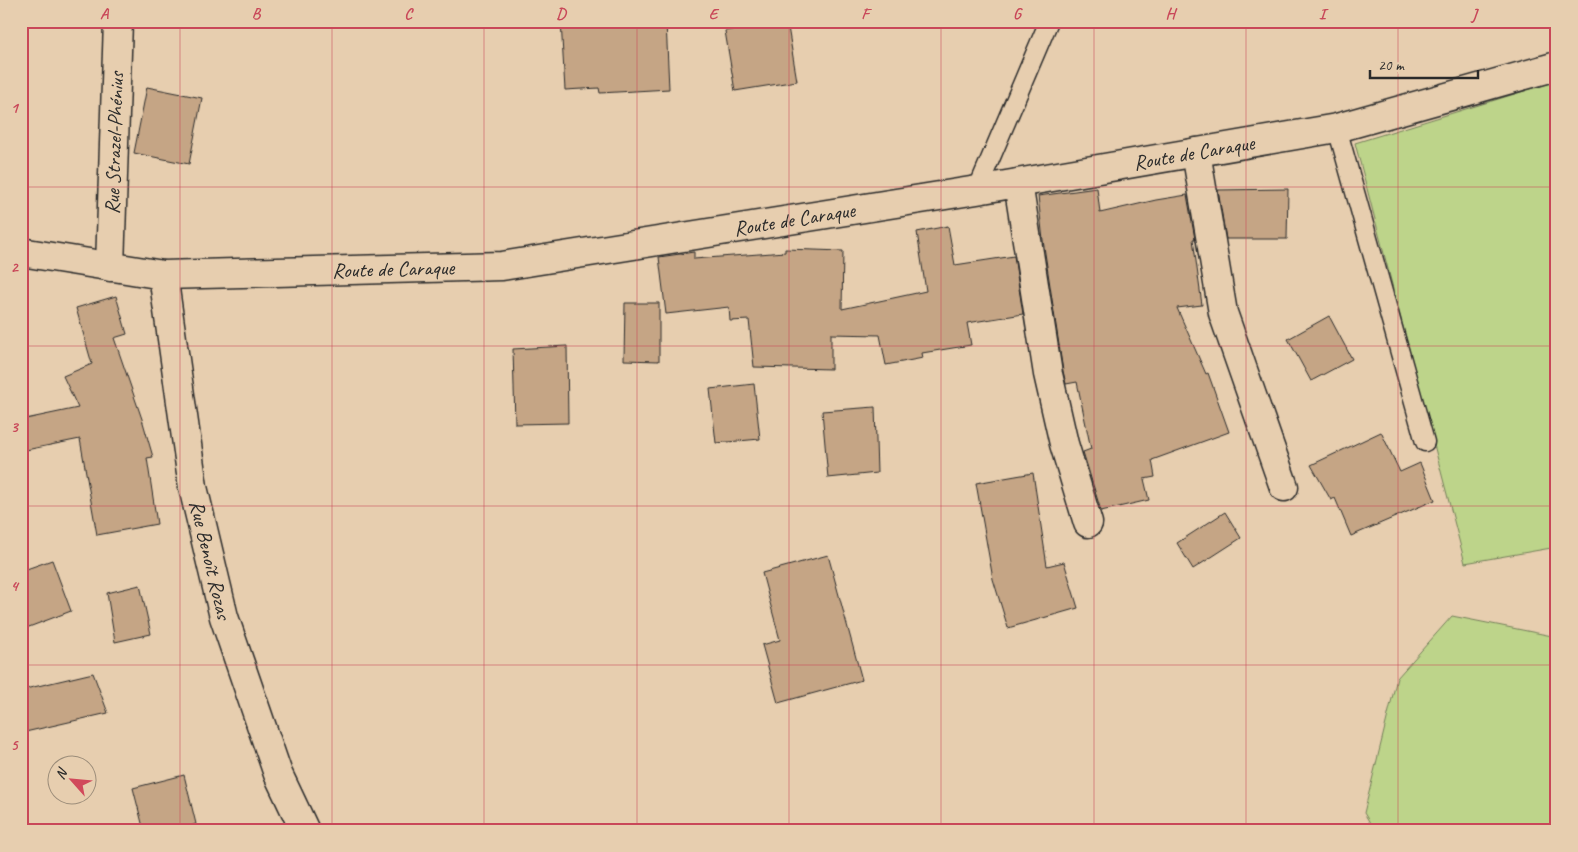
<svg xmlns="http://www.w3.org/2000/svg" width="1578" height="852" font-family="Caveat,sans-serif">
  <style>
    .green { fill: #bdd48a; stroke: #74805a }
    .building { fill: #c5a585; stroke: #2b2b2b }
    .lines { fill: none; stroke-linecap: round; stroke-linejoin: round }
    .lane-casing { stroke: #2b2b2b; stroke-width: 21 }
    .street-casing { stroke: #2b2b2b; stroke-width: 31 }
    .secondary-casing { stroke: #2b2b2b; stroke-width: 31 }
    .lane { stroke: #e7ceaf; stroke-width: 18 }
    .street { stroke: #e7ceaf; stroke-width: 28 }
    .secondary { stroke: #e7ceaf; stroke-width: 28 }
    .grid { fill: none; stroke: #c94859; stroke-width: 1; stroke-opacity: 0.55 }
    .labels { text-anchor: middle; stroke-width: 4; stroke-linejoin: round; paint-order: stroke }
    .street-label { font-size: 21px; fill: #2b2b2b; stroke: #e7ceaf }
    .neatline { fill: none; stroke: #c94859; stroke-width: 2 }
    .grid-label { font-size: 16px; text-anchor: middle; font-weight: bold; fill: #c94859 }
  </style>
  <rect width="100%" height="100%" fill="#e7ceaf"/>
  <filter id="ink" filterUnits="userSpaceOnUse"><feTurbulence type="fractalNoise" baseFrequency=".02" numOctaves="2"/><feDisplacementMap in="SourceGraphic" scale="10" xChannelSelector="R" yChannelSelector="G"/><feConvolveMatrix kernelMatrix="1 2 1 2 8 2 1 2 1" color-interpolation-filters="sRGB"/></filter>
  <g filter="url(#ink)">
    <path class="green" d="M1557 81V547L1465 563 1355 143Z
      M1452 616 1557 637V831H1375L1364 813 1397 678Z"/>
    <path class="building" d="M561 21H666L669 89 600 93 599 88 565 90Z
      M741 21H787L797 81 735 91 725 31 742 28Z
      M147 87 202 98 189 164 134 153Z
      M1097 188 1100 213 1156 200 1187 195 1195 239H1193L1202 305 1177 308 1206 374 1208 373 1229 432 1152 460 1155 477 1144 479 1149 500 1101 511 1083 452 1091 449 1077 382 1066 384 1063 371 1043 240 1038 196Z
      M1288 189 1287 239H1226L1218 190Z
      M948 226 955 265 1014 256 1023 314 967 323 971 345 922 353 923 358 886 365 880 335 831 334V369L754 367 749 320 730 321 729 307 666 314 659 257 694 252V259L785 252V249L843 251 842 309 926 291 917 232Z
      M116 296 127 334 114 338 142 419 153 457 147 458 157 524 97 535 80 439 21 451V420L78 408 63 376 92 364 76 308Z
      M625 303H659V361L624 360Z
      M1329 316 1352 359 1311 381 1288 339Z
      M567 346 568 423 515 424 513 349Z
      M754 384 760 439 716 443 710 389Z
      M875 407 877 473 828 478 822 411Z
      M1381 432 1400 472 1420 463 1435 500 1351 536 1335 498 1331 500 1311 465Z
      M1033 473 1047 566 1064 562 1078 608 1008 628 993 579 976 483Z
      M1225 512 1241 538 1193 569 1177 543Z
      M828 555 862 680 778 703 762 645 780 640 762 573Z
      M52 560 71 611 21 630V571Z
      M140 585 151 634 115 642 107 593Z
      M93 673 108 713 21 733V690Z
      M184 775 196 824 177 831H144L133 788Z"/>
    <g class="lines">
      <defs>
        <path id="lane" d="M1337 128 1425 442
          M977 190 1049 21"/>
        <g id="street">
          <path d="M1196 152 1223 313 1284 487"/>
          <path d="M1018 183 1048 374 1064 444 1088 523"/>
          <path id="s1" d="M110 267 118 21"/>
          <path id="s2" d="M163 275 193 487 224 617 278 774 305 831"/>
        </g>
        <g id="secondary">
          <path id="s3" d="M21 252 163 275 502 266 977 190 1337 128 1557 66"/>
        </g>
      </defs>
      <use href="#lane" class="lane-casing"/>
      <use href="#street" class="street-casing"/>
      <use href="#secondary" class="secondary-casing"/>
      <use href="#lane" class="lane"/>
      <use href="#street" class="street"/>
      <use href="#secondary" class="secondary"/>
    </g>
  </g>
  <path class="grid" d="M180 21V831M332 21V831M484 21V831M637 21V831M789 21V831M941 21V831M1094 21V831M1246 21V831M1398 21V831M21 187H1557M21 346H1557M21 506H1557M21 665H1557"/>
  <g class="labels">
    <g class="street-label">
      <text dy="7" stroke="none"><textPath href="#s1" startOffset="124">Rue Strazel-Phénius</textPath></text>
      <text dy="7" stroke="none"><textPath href="#s3" startOffset="1184">Route de Caraque</textPath></text>
      <text dy="7" stroke="none"><textPath href="#s3" startOffset="779">Route de Caraque</textPath></text>
      <text dy="7" stroke="none"><textPath href="#s3" startOffset="374">Route de Caraque</textPath></text>
      <text dy="7" stroke="none"><textPath href="#s2" startOffset="289">Rue Benoît Rozas</textPath></text>
    </g>
  </g>
  <rect width="1578" height="852" fill="none" stroke="#e7ceaf" stroke-width="55"/>
  <g transform="translate(72 780) rotate(297)"><circle r="24" fill="#e7ceaf" stroke="#9c8d7a"/>
  <path d="M0-4L9 19L0 12L-9 19Z" fill="#d1495b"/>
  <text y="-8" font-size="14" font-weight="bold" text-anchor="middle" fill="#2b2b2b">N</text>
  </g>
  <path d="M1370 70v8h108v-8" fill="none" stroke="#2b2b2b" stroke-width="2.5"/>
  <text x="1378" y="70" font-size="15" fill="#2b2b2b" stroke="#e7ceaf" stroke-width="4" paint-order="stroke">20 m</text>
  <rect x="28" y="28" width="1522" height="796" class="neatline"/>
  <g class="grid-label">
    <text x="104" y="19">A</text>
    <text x="256" y="19">B</text>
    <text x="408" y="19">C</text>
    <text x="561" y="19">D</text>
    <text x="713" y="19">E</text>
    <text x="865" y="19">F</text>
    <text x="1017" y="19">G</text>
    <text x="1170" y="19">H</text>
    <text x="1322" y="19">I</text>
    <text x="1474" y="19">J</text>
    <text x="14" y="113">1</text>
    <text x="14" y="272">2</text>
    <text x="14" y="432">3</text>
    <text x="14" y="591">4</text>
    <text x="14" y="750">5</text>
  </g>
</svg>
